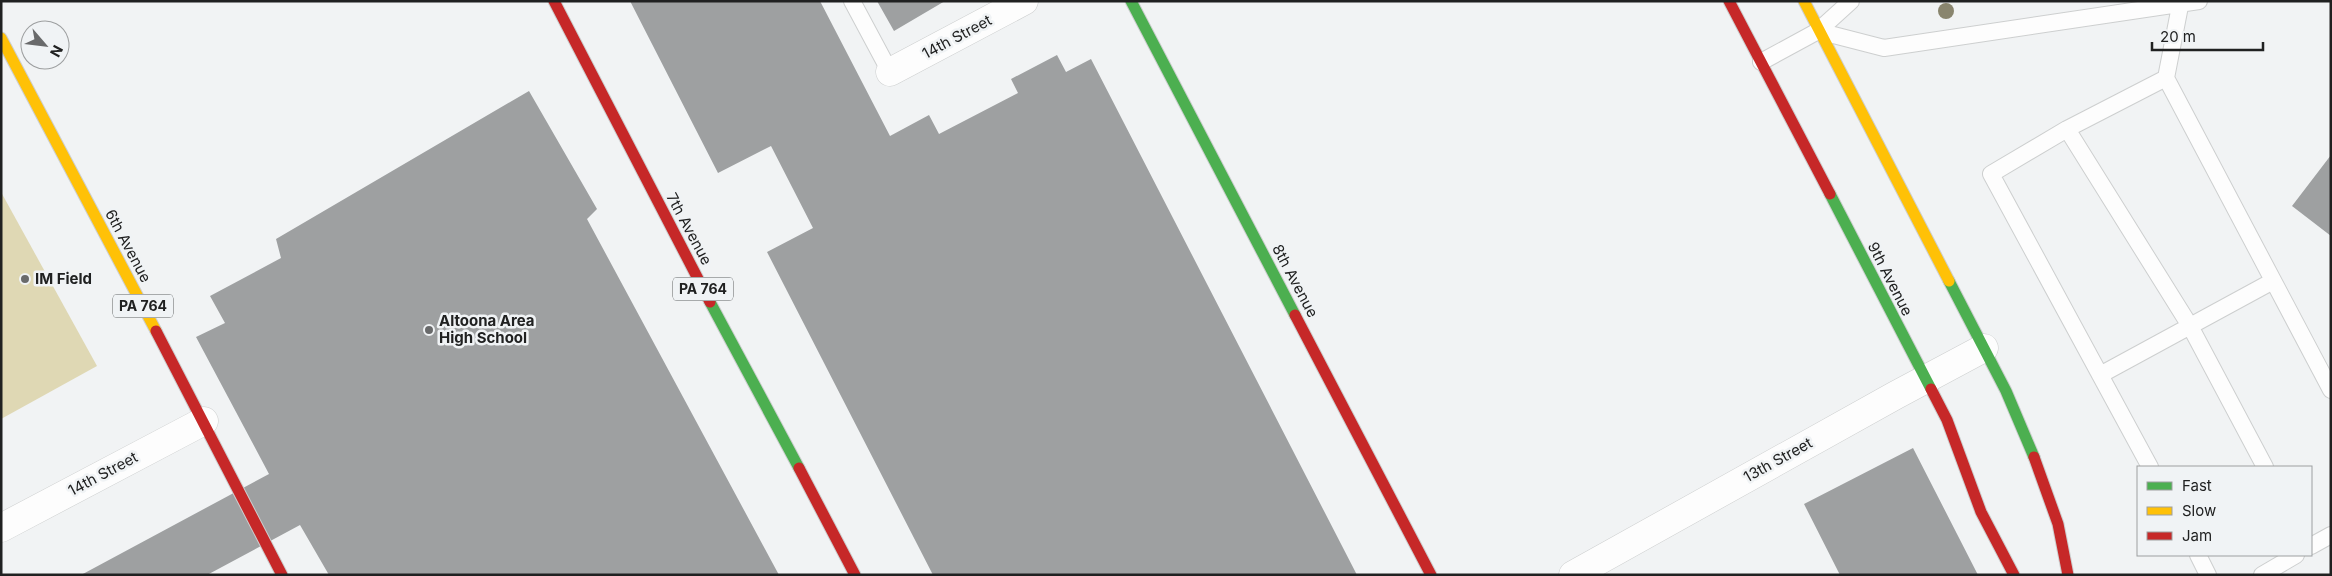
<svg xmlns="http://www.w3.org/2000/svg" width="2332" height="576" font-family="Inter,sans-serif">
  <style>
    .green { fill: #dfd8b4 }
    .building { fill: #9ea0a1 }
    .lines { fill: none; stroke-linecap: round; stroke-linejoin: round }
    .lane-casing { stroke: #cdcfcf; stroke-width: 18 }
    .street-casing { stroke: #cdcfcf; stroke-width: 29 }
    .fast-casing { stroke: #cdcfcf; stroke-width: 13 }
    .slow-casing { stroke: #cdcfcf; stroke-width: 13 }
    .jam-casing { stroke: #cdcfcf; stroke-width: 13 }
    .lane { stroke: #fdfdfd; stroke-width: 16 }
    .street { stroke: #fdfdfd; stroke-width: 28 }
    .fast { stroke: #4caf50; stroke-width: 11 }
    .slow { stroke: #ffc107; stroke-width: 11 }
    .jam { stroke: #c62828; stroke-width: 11 }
    .tree { fill: #89856e }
    .poi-dot { fill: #696a6b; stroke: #f0f3f5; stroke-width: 2 }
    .labels { text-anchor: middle; stroke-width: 5; stroke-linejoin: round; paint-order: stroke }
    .shield { fill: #f0f3f5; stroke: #5e6061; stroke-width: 1 }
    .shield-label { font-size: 14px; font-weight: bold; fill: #202121 }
    .street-label { font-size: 15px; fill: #202121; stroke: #f0f3f5 }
    .poi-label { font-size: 15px; font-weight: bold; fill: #202121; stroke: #f0f3f5; text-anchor: start }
  </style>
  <rect width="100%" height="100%" fill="#f1f3f4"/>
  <path class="green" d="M1 192 97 366 1 419Z"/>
  <path class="building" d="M630 1H820L890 136 929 115 939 134 1018 93 1011 79 1057 55 1066 72 1091 59 1357 575H933L767 252 813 228 771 146 718 173Z
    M877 1H945L894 31Z
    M529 91 597 209 587 219 779 575H329L300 525 207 575H81L269 474 196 337 225 323 210 296 281 258 276 239Z
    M2331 155V236L2292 206Z
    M1913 448 1978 575H1840L1804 504Z"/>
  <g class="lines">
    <defs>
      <path id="lane" d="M852 1 890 72
        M2181 1 2166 78 2331 390
        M1818 31 1884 48 2199 1
        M1761 62 1818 31 1851 1
        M2067 129 2190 326 2265 467
        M2100 375 2273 281
        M2150 467 1991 174 2067 129 2166 78
        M2311 546 2331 535
        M2198 555 2208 575
        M2262 575 2296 555"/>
      <path id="street" d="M890 72 1024 1
        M1 528 204 421
        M1573 575 1896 395 1984 348"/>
      <path id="fast" d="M1131 1 1295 315
        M1830 194 1931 389
        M1949 281 2006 391 2034 457
        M710 302 799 468"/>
      <path id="slow" d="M1804 1 1949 281
        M1 38 156 331"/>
      <path id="jam" d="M554 1 710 302
        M1729 1 1830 194
        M1295 315 1431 575
        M156 331 282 575
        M1931 389 1947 420 1981 512 2014 575
        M2034 457 2058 524 2068 575
        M799 468 855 575"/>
    </defs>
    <use href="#lane" class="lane-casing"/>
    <use href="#street" class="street-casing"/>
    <use href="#fast" class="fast-casing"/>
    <use href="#slow" class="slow-casing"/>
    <use href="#jam" class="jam-casing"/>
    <use href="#lane" class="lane"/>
    <use href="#street" class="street"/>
    <use href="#fast" class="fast"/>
    <use href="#slow" class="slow"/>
    <use href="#jam" class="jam"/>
  </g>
  <circle class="tree" cx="1946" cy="11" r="8"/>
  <g class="poi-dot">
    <circle cx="25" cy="279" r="5"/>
    <circle cx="429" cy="330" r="5"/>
  </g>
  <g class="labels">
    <g class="shield">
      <rect x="673" y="277.5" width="60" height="23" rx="4"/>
      <rect x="113" y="294.5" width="60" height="23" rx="4"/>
    </g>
    <g class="shield-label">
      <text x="703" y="294">PA 764</text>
      <text x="143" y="311">PA 764</text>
    </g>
    <g class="street-label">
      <text transform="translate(957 37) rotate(-28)" y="5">14th Street</text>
      <text transform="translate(689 229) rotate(62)" y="5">7th Avenue</text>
      <text transform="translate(128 246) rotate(62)" y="5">6th Avenue</text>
      <text transform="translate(1890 279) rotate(63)" y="5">9th Avenue</text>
      <text transform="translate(1295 281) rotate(62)" y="5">8th Avenue</text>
      <text transform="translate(1778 460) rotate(-29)" y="5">13th Street</text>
      <text transform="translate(103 474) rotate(-28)" y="5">14th Street</text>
    </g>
    <g class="poi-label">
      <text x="35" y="284">IM Field</text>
      <text x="439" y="326">Altoona Area<tspan x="439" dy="17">High School</tspan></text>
    </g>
  </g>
  <rect width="2332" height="576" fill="none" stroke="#202121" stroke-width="5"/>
  <rect x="2137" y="466" width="175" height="90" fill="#f0f3f5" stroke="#9d9fa0"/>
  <rect x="2147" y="482" width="25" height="8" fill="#4caf50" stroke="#9d9fa0"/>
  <text x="2182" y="491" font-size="15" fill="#202121">Fast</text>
  <rect x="2147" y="507" width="25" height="8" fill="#ffc107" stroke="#9d9fa0"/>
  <text x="2182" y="516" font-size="15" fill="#202121">Slow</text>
  <rect x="2147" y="532" width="25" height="8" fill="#c62828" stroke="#9d9fa0"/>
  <text x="2182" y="541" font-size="15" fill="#202121">Jam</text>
  <g transform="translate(45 45) rotate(118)"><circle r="24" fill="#f0f3f5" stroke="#9d9fa0"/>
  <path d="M0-4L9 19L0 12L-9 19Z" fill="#696a6b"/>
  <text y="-8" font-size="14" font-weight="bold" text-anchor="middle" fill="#202121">N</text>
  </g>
  <path d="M2152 42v8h111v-8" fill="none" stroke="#202121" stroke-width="2.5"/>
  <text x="2160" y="42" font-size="15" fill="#202121" stroke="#f0f3f5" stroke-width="4" paint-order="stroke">20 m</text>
</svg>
